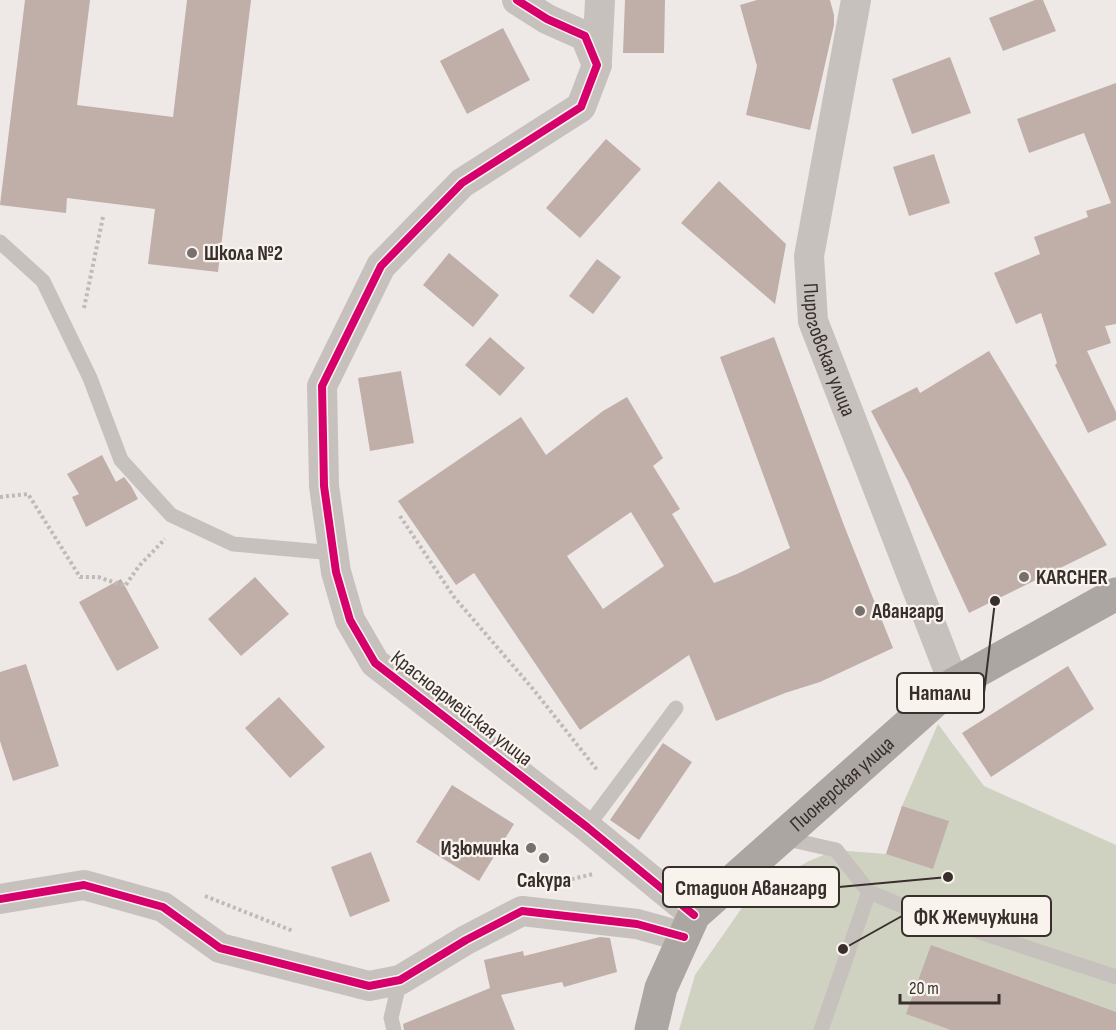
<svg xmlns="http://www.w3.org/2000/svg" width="1116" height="1030" font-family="'Sofia Sans Condensed',sans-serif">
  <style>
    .green { fill: #d0d2c1 }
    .building { fill: #c0aea9; fill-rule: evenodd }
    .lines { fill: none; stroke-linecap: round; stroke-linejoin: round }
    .path { stroke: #c0bab6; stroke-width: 4; stroke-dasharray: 3 3; stroke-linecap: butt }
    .service { stroke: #c7c1be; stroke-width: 15 }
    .minor { stroke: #c7c1be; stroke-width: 30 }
    .primary { stroke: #aca6a3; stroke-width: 33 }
    .cycleway-casing { stroke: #f9f3ee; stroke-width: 11 }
    .cycleway { stroke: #d6006c; stroke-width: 8 }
    .poi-dot { fill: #78706d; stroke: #f9f3ee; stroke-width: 2 }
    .labels { text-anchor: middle; stroke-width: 4.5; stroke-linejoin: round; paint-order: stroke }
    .poi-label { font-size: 21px; font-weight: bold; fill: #382f2c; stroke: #f9f3ee; text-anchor: start }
    .street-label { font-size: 21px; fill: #382f2c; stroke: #f9f3ee }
    .leader { fill: none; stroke: #382f2c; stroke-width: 2 }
    .callout-dot { fill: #382f2c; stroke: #f9f3ee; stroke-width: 2 }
    .callout { fill: #f9f3ee; stroke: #382f2c; stroke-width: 2 }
    .callout-label { font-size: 22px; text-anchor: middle; font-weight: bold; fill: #382f2c }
  </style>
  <rect width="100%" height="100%" fill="#eee9e6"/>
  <path class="green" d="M938 724 984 786 1116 845V1030H679L695 975 753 892 809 861 836 850 886 854 902 806Z"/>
  <path class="building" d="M25 0H90L77 105 173 117 187 0H251L218 272 148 264 155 209 67 198 66 213 0 205Z
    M625 0H665L664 53H623Z
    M757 0H830L834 15V25L810 130 746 115 757 66 740 5Z
    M1035 0H1043L1056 31 1003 51 989 18Z
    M503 28 530 80 467 114 440 61Z
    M950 57 971 113 912 134 892 79Z
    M1116 83V324L1105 326 1111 343 1087 351 1116 412V420L1088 433 1055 365 1057 363 1041 313 1016 324 994 273 1040 254 1034 237 1088 217 1086 211 1111 203 1084 133 1029 153 1017 119Z
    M606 139 641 169 580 238 546 208Z
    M934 154 950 203 909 216 893 167Z
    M719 181 786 244 775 304 681 223Z
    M449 253 499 295 473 327 423 285Z
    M597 259 621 277 593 314 569 296Z
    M490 337 525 368 500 396 465 365Z
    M774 337 845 528 893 648 820 682 785 693 716 721 689 655 580 730 474 573 456 585 398 501 521 417 546 455 603 411 627 397 663 458 653 466 680 509 672 514 714 583 737 574 790 548 720 357ZM631 512 664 566 603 609 567 556Z
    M989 351 1107 545 969 613 908 481 871 411 917 387 920 393Z
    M401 371 414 443 370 451 358 378Z
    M102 455 116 482 124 477 131 486 138 499 86 527 72 497 79 494 67 474Z
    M255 577 289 614 241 656 208 619Z
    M121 579 159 648 117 671 79 602Z
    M26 664 59 766 13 781 0 741V672Z
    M1068 666 1094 709 991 777 962 733Z
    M279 697 325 747 290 778 245 728Z
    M663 743 692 762 639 840 610 820Z
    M452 785 514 824 479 881 416 842Z
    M902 806 949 821 933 869 886 854Z
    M371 852 390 901 350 917 331 867Z
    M600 937 610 938 617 972 564 987 562 982 501 995 515 1030H404L403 1024 490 988 484 960 523 951 524 956Z
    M931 945 1116 1012V1030H951L906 1014Z"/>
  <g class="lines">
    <path class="path" d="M84 308 103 217
      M0 497 28 494 80 577H98L125 586 139 566 165 539
      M400 516 454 597 533 689 598 771
      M560 882 593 874
      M205 896 293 931"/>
    <path class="service" d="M0 242 43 281 90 378 121 460 171 515 233 544 334 553
      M587 827 676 708
      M783 838 836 850 869 892 910 909 1116 977
      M394 1030 391 1018 400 980
      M821 1030 869 892"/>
    <g class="minor">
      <path d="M517 0 547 19 585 36 597 65 581 107 462 183 381 266 322 386 324 486 336 572 350 620 375 663 587 827 694 915"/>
      <path id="s1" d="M856 0 809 256 813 321 954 684"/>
      <path d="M597 60 600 0"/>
      <path d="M0 899 84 885 163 907 220 948 369 986 400 980 466 940 522 911 637 924 684 937"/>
    </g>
    <path class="primary" id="s2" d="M651 1030 661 988 694 915 954 684 1116 594"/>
    <defs>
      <path id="cycleway" d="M517 0 547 19 585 36 597 65 581 107 462 183 381 266 322 386 324 486 336 572 350 620 375 663 587 827 694 915
        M0 899 84 885 163 907 220 948 369 986 400 980 466 940 522 911 637 924 684 937"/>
    </defs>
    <use href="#cycleway" class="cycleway-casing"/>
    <use href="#cycleway" class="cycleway"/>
  </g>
  <g class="poi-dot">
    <circle cx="192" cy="253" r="6"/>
    <circle cx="1024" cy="577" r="6"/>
    <circle cx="860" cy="611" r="6"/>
    <circle cx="531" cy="848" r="6"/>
    <circle cx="544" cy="858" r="6"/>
  </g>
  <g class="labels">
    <g class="poi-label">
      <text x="204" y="260">Школа №2</text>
      <text x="1036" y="584">KARCHER</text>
      <text x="872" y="618">Авангард</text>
      <text x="519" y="855" text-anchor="end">Изюминка</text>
      <text x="544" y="887" text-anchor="middle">Сакура</text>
    </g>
    <g class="street-label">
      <text dy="7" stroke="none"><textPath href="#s1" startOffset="357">Пироговская улица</textPath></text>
      <text transform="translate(462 708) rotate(38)" y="7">Красноармейская улица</text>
      <text dy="7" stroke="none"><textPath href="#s2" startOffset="321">Пионерская улица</textPath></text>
    </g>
  </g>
  <path class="leader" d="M995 601L984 693M948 877L839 887M843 949L902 916"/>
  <g class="callout-dot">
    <circle cx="995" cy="601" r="6"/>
    <circle cx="948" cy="877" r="6"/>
    <circle cx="843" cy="949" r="6"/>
  </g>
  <g class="callout">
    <rect x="897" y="673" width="87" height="40" rx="6"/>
    <rect x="663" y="867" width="176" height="40" rx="6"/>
    <rect x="902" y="896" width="149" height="40" rx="6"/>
  </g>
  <g class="callout-label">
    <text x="940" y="700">Натали</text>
    <text x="751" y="895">Стадион Авангард</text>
    <text x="976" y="924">ФК Жемчужина</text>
  </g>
  <path d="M900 994v9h99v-9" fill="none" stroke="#382f2c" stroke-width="3"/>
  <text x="909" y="994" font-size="18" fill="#382f2c" stroke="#f9f3ee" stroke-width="4.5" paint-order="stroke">20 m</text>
</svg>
